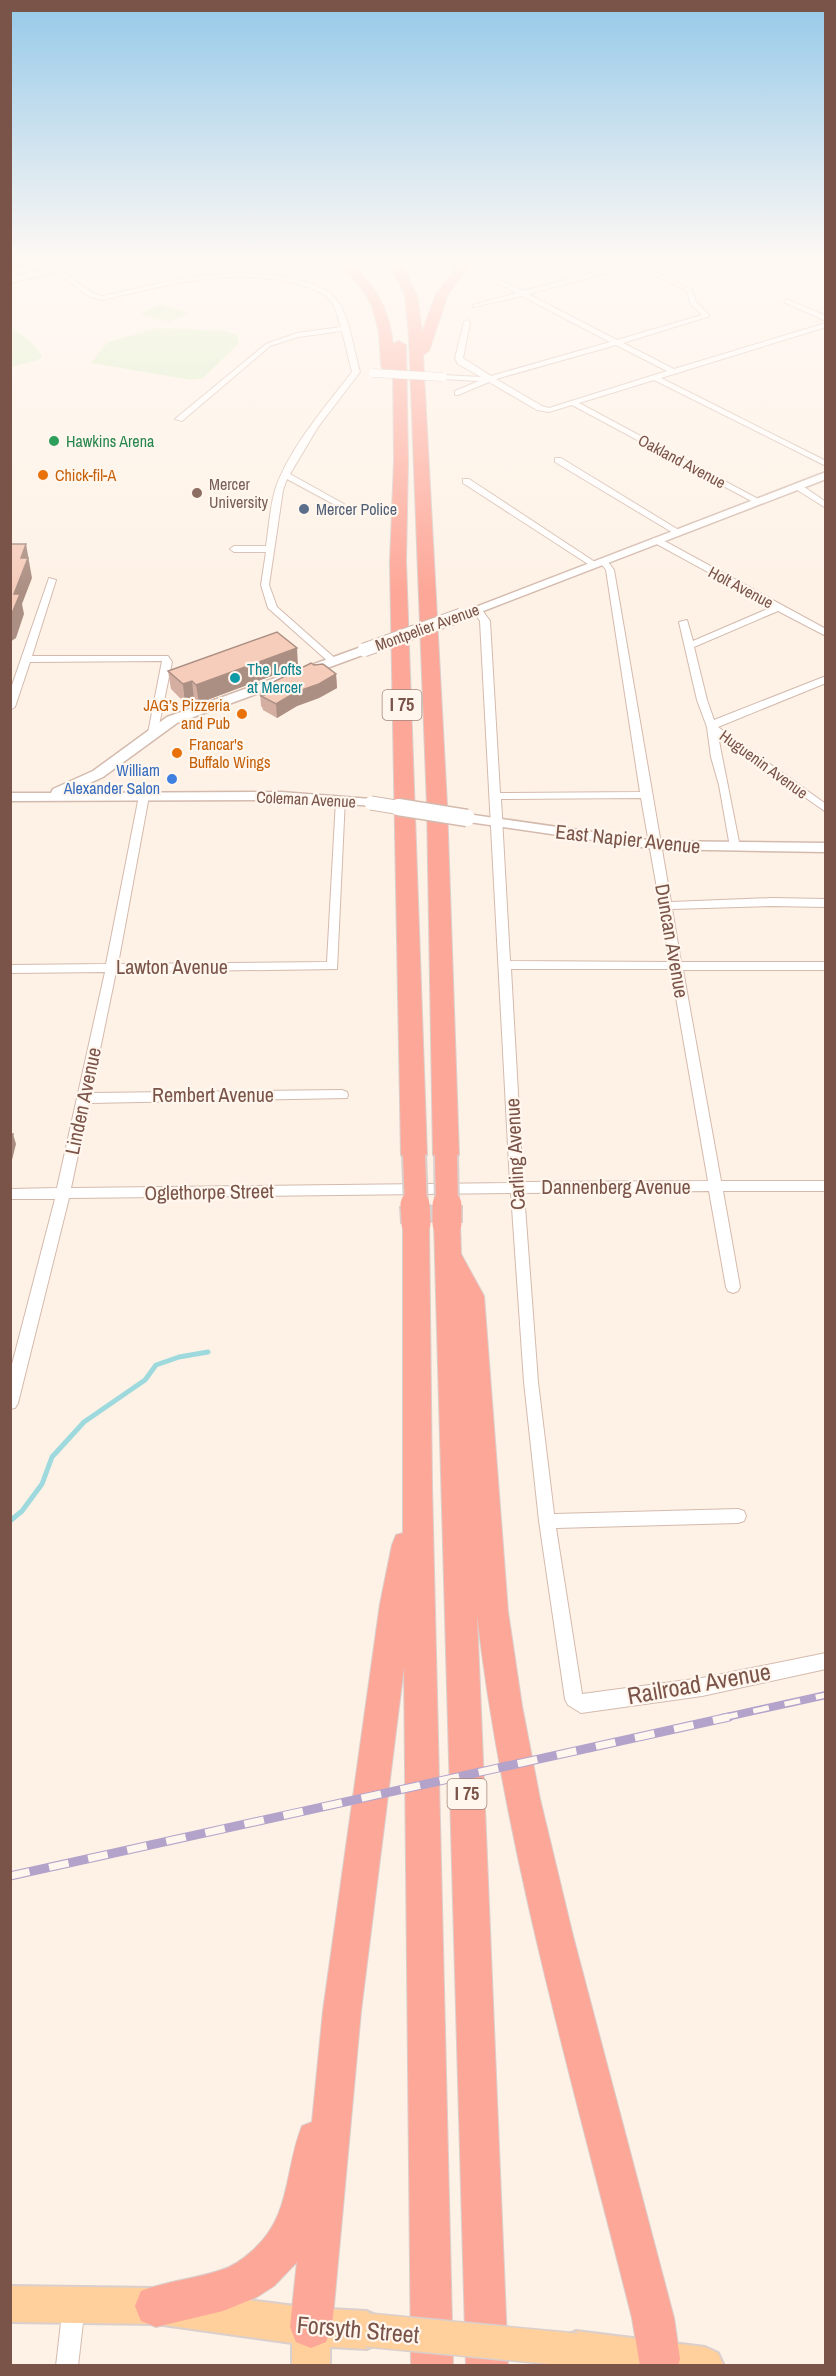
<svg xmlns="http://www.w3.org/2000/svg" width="836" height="2376" font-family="'Archivo Narrow',sans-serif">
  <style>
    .green { fill: #d9eec3 }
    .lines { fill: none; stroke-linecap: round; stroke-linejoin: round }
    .stream { stroke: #9edadd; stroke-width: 5 }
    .minor-casing { stroke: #d4baad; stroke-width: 2 }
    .tertiary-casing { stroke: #d4baad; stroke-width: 3 }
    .primary-casing { stroke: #dacfcc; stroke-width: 4 }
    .motorway-casing { stroke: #dacfcc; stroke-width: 2 }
    .minor { fill: #fff; fill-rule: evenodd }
    .tertiary { fill: #fff; fill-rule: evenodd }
    .primary { fill: #ffcf9c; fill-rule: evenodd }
    .motorway { fill: #fda798; fill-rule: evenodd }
    .rail-far1-casing { stroke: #b3a3ca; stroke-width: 8 }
    .rail-casing { stroke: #b3a3ca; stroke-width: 9 }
    .rail-far1 { stroke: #fff6ee; stroke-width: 5; stroke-dasharray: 16; stroke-linecap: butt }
    .rail { stroke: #fff6ee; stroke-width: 7; stroke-dasharray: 20; stroke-linecap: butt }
    .minor-bridge-casing { stroke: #d4baad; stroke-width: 9; stroke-linecap: butt }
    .tertiary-bridge-far1-casing { stroke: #d4baad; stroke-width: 15; stroke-linecap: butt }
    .tertiary-bridge-casing { stroke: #d4baad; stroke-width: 19; stroke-linecap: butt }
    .primary-bridge-casing { stroke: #dacfcc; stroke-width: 36; stroke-linecap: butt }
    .motorway-bridge-far1-casing { stroke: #dacfcc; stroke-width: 26; stroke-linecap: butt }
    .motorway-bridge-casing { stroke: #dacfcc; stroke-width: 32; stroke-linecap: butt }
    .minor-bridge { stroke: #fff; stroke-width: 8 }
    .tertiary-bridge-far1 { stroke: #fff; stroke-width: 13 }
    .tertiary-bridge { stroke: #fff; stroke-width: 16 }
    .primary-bridge { stroke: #ffcf9c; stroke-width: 33 }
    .motorway-bridge-far1 { stroke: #fda798; stroke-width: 22 }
    .motorway-bridge { stroke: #fda798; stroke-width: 29 }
    .wall { fill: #d4afa1 }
    .shaded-wall { fill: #ac8f83 }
    .building { fill: #f6ccbb; stroke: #ac8f83; stroke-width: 1.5 }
    .leisure-dot { fill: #2e9e5b; stroke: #fff6ee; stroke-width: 2 }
    .food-dot { fill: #e8710a; stroke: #fff6ee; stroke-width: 2 }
    .education-dot { fill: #8d6e63; stroke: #fff6ee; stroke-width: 2 }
    .service-dot { fill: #5c6f8a; stroke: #fff6ee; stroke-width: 2 }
    .culture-dot { fill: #0f9aa8; stroke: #fff6ee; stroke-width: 2 }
    .shop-dot { fill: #3f7fe0; stroke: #fff6ee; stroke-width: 2 }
    .labels { text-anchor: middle; stroke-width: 4.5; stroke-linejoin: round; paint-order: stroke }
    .far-leisure-label { font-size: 16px; fill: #27864d; stroke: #fff6ee; text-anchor: start }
    .far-street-label { font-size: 16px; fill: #7a5448; stroke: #fff6ee }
    .far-food-label { font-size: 16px; fill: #c56008; stroke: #fff6ee; text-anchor: start }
    .far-education-label { font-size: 16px; fill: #785e54; stroke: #fff6ee; text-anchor: start }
    .far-service-label { font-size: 16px; fill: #4e5e75; stroke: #fff6ee; text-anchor: start }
    .far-culture-label { font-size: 16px; fill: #0d838f; stroke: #fff6ee; text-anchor: start }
    .far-shop-label { font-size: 16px; fill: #366cbe; stroke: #fff6ee; text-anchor: end }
    .shield { fill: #fff6ee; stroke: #a2857a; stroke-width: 1.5 }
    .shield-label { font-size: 18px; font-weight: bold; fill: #7a5448 }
    .street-label { font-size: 20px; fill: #7a5448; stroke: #fff6ee }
    .near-street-label { font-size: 24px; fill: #7a5448; stroke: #fff6ee }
  </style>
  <rect width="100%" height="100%" fill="#fef2e6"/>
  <path class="green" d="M160 304 189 313 169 322 140 314Z
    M11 327 33 344 42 356 38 360 11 367Z
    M159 328 224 331 237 335 239 343 203 378 191 380 91 363 108 342Z"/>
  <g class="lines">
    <path class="stream" d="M10 1521 22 1511 42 1484 52 1457 84 1422 145 1380 156 1365 179 1357 208 1352"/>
    <defs>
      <path id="minor" d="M41 259H48L68 270V272H62L94 294 103 296C168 281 232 264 298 280 312 283 330 289 338 302 350 319 354 352 360 372L318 427 290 474 344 504 337 506 287 479 283 490 269 585 277 607 337 660V664H331L268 608 261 585 266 552H234L230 549 234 546H266C269 527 270 505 276 487 291 446 326 406 352 372L342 331 298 337 270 346 182 421 175 419 266 344 297 333 341 327C338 319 336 308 331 301 322 291 307 286 294 283 230 267 166 285 103 300L90 297 57 274 56 270Z
        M646 259H656L641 264 692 290 696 302 710 316 623 343 674 369 826 323V327L661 378 826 461V466L654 380 579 403 760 500V504H757L572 405 549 412 537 410 489 382 458 395H455V391L479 381 443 379 439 377 443 375 481 377 458 364 455 358 464 322 467 320 470 322 463 358 491 376 610 342 522 296 473 307V305L516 293 498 283V281H502L523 291 629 263V261ZM634 266 684 289 687 292 691 304 702 315 617 340 528 294ZM616 345 667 371 549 408 542 406 496 379Z
        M786 299 826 316V321L784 302Z
        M555 458H561L682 532 675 534 555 462Z
        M463 479H469L598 564 591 566 463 483Z
        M794 484H800L826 502V508L794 488Z
        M653 538H659L826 629V636L778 611 694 647 707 700 714 720 826 676V683L718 727 826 804V812L718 736 740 847 735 850 730 847 719 785 711 757 707 727 697 700 679 622 687 620 693 641 772 607 653 542Z
        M600 559H606L614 570 671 902 772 898 826 899V907L772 906 672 909 681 962H826V970H683L721 1181H826V1191H723L740 1287 738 1291 733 1293 728 1291 726 1287 709 1191 524 1193 538 1382 554 1514 738 1509 744 1511 746 1516 744 1521 738 1523 556 1528 582 1694 702 1678 826 1653V1669L702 1696 581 1713 568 1705 565 1699 539 1521 524 1382 511 1193 69 1198 18 1403 15 1408 10 1409V1372L55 1199H10V1189L57 1188 105 972 10 973V965L106 964 139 796 144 793 149 796 118 964 327 962 336 800 341 797 345 798 337 969 116 972 91 1093 342 1090 347 1092 348 1095 347 1098 89 1103 71 1188 510 1183 480 621 472 609 480 607 490 621 500 793 640 792 606 570 599 561ZM641 798 670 962 510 961 501 799ZM511 969H671L708 1181 523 1182Z
        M49 578 56 580 32 656H168L172 662 157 735H149L148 733 162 661 30 662 15 707 10 710V691Z
        M74 2294 82 2297 85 2305 78 2366H56L63 2305 66 2297Z"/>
      <path id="tertiary" d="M93 259H109L10 283V277Z
        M826 472V479L465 618 461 619 455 615Z
        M364 646 370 650 368 653 177 723 103 777 68 793 281 792 371 799 378 803 376 806 281 800 10 801V793H51L53 789 93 771 167 717Z
        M467 814 655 841 826 843V852L655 849 462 821 460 818 462 815Z"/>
      <path id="primary" d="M10 2286 156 2288 311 2308 367 2311 380 2317 386 2330 380 2343 367 2349 330 2347V2366H292V2343L156 2324 10 2322Z
        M576 2331 705 2347 718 2353 724 2366H568L563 2363 557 2350 563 2337Z"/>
      <path id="motorway" d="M334 259H347C374 283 389 307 393 344L399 341 406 345 408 461 406 562 427 1155 423 1162 414 1164 405 1162 401 1155 390 562 394 461 393 369H383L381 366 379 332 372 306 360 286Z
        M387 259H399L417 295 422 332 436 294 463 259H475L448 294 429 351 423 355 447 805 459 1155 455 1162 446 1164 437 1162 433 1155 427 805 409 338 405 295Z
        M416 1213 425 1216 429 1223 432 1486 453 2366H411L404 1667 361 2011 332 2327 326 2342 311 2348 296 2342 290 2327 297 2262 274 2286 257 2297 223 2311 156 2327 141 2321 135 2306 141 2291C167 2281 195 2279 221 2270 232 2267 243 2259 252 2251 292 2216 284 2171 302 2126L312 2122 323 2011 380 1604 392 1545 396 1535 403 1533V1223L407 1216Z
        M447 1213 456 1216 460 1223 461 1254 484 1296 508 1612 522 1706 540 1799 573 1936 674 2318 680 2359 678 2366H640L632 2318C574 2086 505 1853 477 1615L508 2366H466L434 1223 438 1216Z"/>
    </defs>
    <use href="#minor" class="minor-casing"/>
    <use href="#tertiary" class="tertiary-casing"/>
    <use href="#primary" class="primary-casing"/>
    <use href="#motorway" class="motorway-casing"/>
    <use href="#minor" class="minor"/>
    <use href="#tertiary" class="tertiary"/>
    <use href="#primary" class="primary"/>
    <use href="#motorway" class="motorway"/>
    <defs>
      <path id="rail-far1" d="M722 1718 826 1695"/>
      <path id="rail" d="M10 1876 729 1717"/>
    </defs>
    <use href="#rail-far1" class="rail-far1-casing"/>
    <use href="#rail" class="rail-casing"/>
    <use href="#rail-far1" class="rail-far1"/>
    <use href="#rail" class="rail"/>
    <defs>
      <path id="minor-bridge" d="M373 373 443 377"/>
      <path id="tertiary-bridge-far1" d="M364 650 461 615
        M371 803 408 809"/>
      <path id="tertiary-bridge" d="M398 807 467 818"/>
      <path id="primary-bridge" d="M367 2330 576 2350"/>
      <path id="motorway-bridge-far1" d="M414 1155 416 1206
        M446 1155 447 1206"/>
      <path id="motorway-bridge" d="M415 1205 416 1223
        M447 1205V1223"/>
    </defs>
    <use href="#minor-bridge" class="minor-bridge-casing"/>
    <use href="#tertiary-bridge-far1" class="tertiary-bridge-far1-casing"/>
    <use href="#tertiary-bridge" class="tertiary-bridge-casing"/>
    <use href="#primary-bridge" class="primary-bridge-casing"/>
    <use href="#motorway-bridge-far1" class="motorway-bridge-far1-casing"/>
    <use href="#motorway-bridge" class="motorway-bridge-casing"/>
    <use href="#minor-bridge" class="minor-bridge"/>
    <use href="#tertiary-bridge-far1" class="tertiary-bridge-far1"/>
    <use href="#tertiary-bridge" class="tertiary-bridge"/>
    <use href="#primary-bridge" class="primary-bridge"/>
    <use href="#motorway-bridge-far1" class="motorway-bridge-far1"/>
    <use href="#motorway-bridge" class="motorway-bridge"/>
  </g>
  <path class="wall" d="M314 665 336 674 337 688 319 698 297 706 277 718 263 710 262 707 261 706 260 692Z
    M298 666 199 703 194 699 185 703 171 689 168 671Z"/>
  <path class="shaded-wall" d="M10 259H31L32 263 27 265 10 269Z
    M26 544 32 578 22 604 24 614 16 638 10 642V618L14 594 21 558Z
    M297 648 298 666 199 703 196 685Z
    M336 674 337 688 319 698 297 706 277 718 276 704 296 692Z
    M192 681 194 699 185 703 183 684Z
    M13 1134 16 1144 11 1164 10 1144Z"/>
  <path class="building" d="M10 544H26L21 558H28L14 594H20L10 618Z
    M277 632 297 648 196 685 192 681 183 684 168 671Z
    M311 663 314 665 323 664 336 674 319 684 296 692 276 704 261 696 264 695 260 692 267 685Z
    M10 1134H13L10 1144Z"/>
  <linearGradient id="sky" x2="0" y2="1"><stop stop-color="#95c9e9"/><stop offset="0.44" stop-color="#fff9f4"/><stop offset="1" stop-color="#fff9f4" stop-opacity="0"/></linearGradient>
  <rect width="836" height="592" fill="url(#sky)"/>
  <circle class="leisure-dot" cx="54" cy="441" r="6"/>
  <g class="food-dot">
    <circle cx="43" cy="475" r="6"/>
    <circle cx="242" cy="714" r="6"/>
    <circle cx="177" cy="753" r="6"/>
  </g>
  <circle class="education-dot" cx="197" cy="493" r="6"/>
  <circle class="service-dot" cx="304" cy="509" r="6"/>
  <circle class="culture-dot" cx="235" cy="678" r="6"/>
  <circle class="shop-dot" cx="172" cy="779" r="6"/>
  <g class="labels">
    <g class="far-leisure-label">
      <text x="66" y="447">Hawkins Arena</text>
    </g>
    <g class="far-street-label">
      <text transform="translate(682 461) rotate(28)" y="6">Oakland Avenue</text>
      <text transform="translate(741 587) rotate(28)" y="6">Holt Avenue</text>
      <text transform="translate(427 627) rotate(-20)" y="6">Montpelier Avenue</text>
      <text transform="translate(764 764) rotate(36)" y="6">Huguenin Avenue</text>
      <text transform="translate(306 799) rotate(3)" y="6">Coleman Avenue</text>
    </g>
    <g class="far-food-label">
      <text x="55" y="481">Chick-fil-A</text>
      <text x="230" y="711" text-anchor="end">JAG’s Pizzeria<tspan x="230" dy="18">and Pub</tspan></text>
      <text x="189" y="750">Francar's<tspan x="189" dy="18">Buffalo Wings</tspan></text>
    </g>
    <g class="far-education-label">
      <text x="209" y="490">Mercer<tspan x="209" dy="18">University</tspan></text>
    </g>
    <g class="far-service-label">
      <text x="316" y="515">Mercer Police</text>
    </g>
    <g class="far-culture-label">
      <text x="247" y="675">The Lofts<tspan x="247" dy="18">at Mercer</tspan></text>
    </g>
    <g class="far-shop-label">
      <text x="160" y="776">William<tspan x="160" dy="18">Alexander Salon</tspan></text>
    </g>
    <g class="shield">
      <rect x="382.5" y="690" width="39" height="30" rx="4.5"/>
      <rect x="447.5" y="1779" width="39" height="30" rx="4.5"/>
    </g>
    <g class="shield-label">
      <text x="402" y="711">I 75</text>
      <text x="467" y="1800">I 75</text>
    </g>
    <g class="street-label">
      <text transform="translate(628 839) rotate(6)" y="7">East Napier Avenue</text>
      <text transform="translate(672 941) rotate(80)" y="7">Duncan Avenue</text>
      <text x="172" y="974">Lawton Avenue</text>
      <text x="213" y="1102">Rembert Avenue</text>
      <text transform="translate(83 1101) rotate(-78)" y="7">Linden Avenue</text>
      <text transform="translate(515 1154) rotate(-93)" y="7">Carling Avenue</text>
      <text x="616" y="1194">Dannenberg Avenue</text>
      <text transform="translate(209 1192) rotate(-1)" y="7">Oglethorpe Street</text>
    </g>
    <g class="near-street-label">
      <text transform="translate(699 1684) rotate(-10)" y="8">Railroad Avenue</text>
      <text transform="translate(358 2330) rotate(5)" y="8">Forsyth Street</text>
    </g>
  </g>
  <rect width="836" height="2376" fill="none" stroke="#7a5448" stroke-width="24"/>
</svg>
